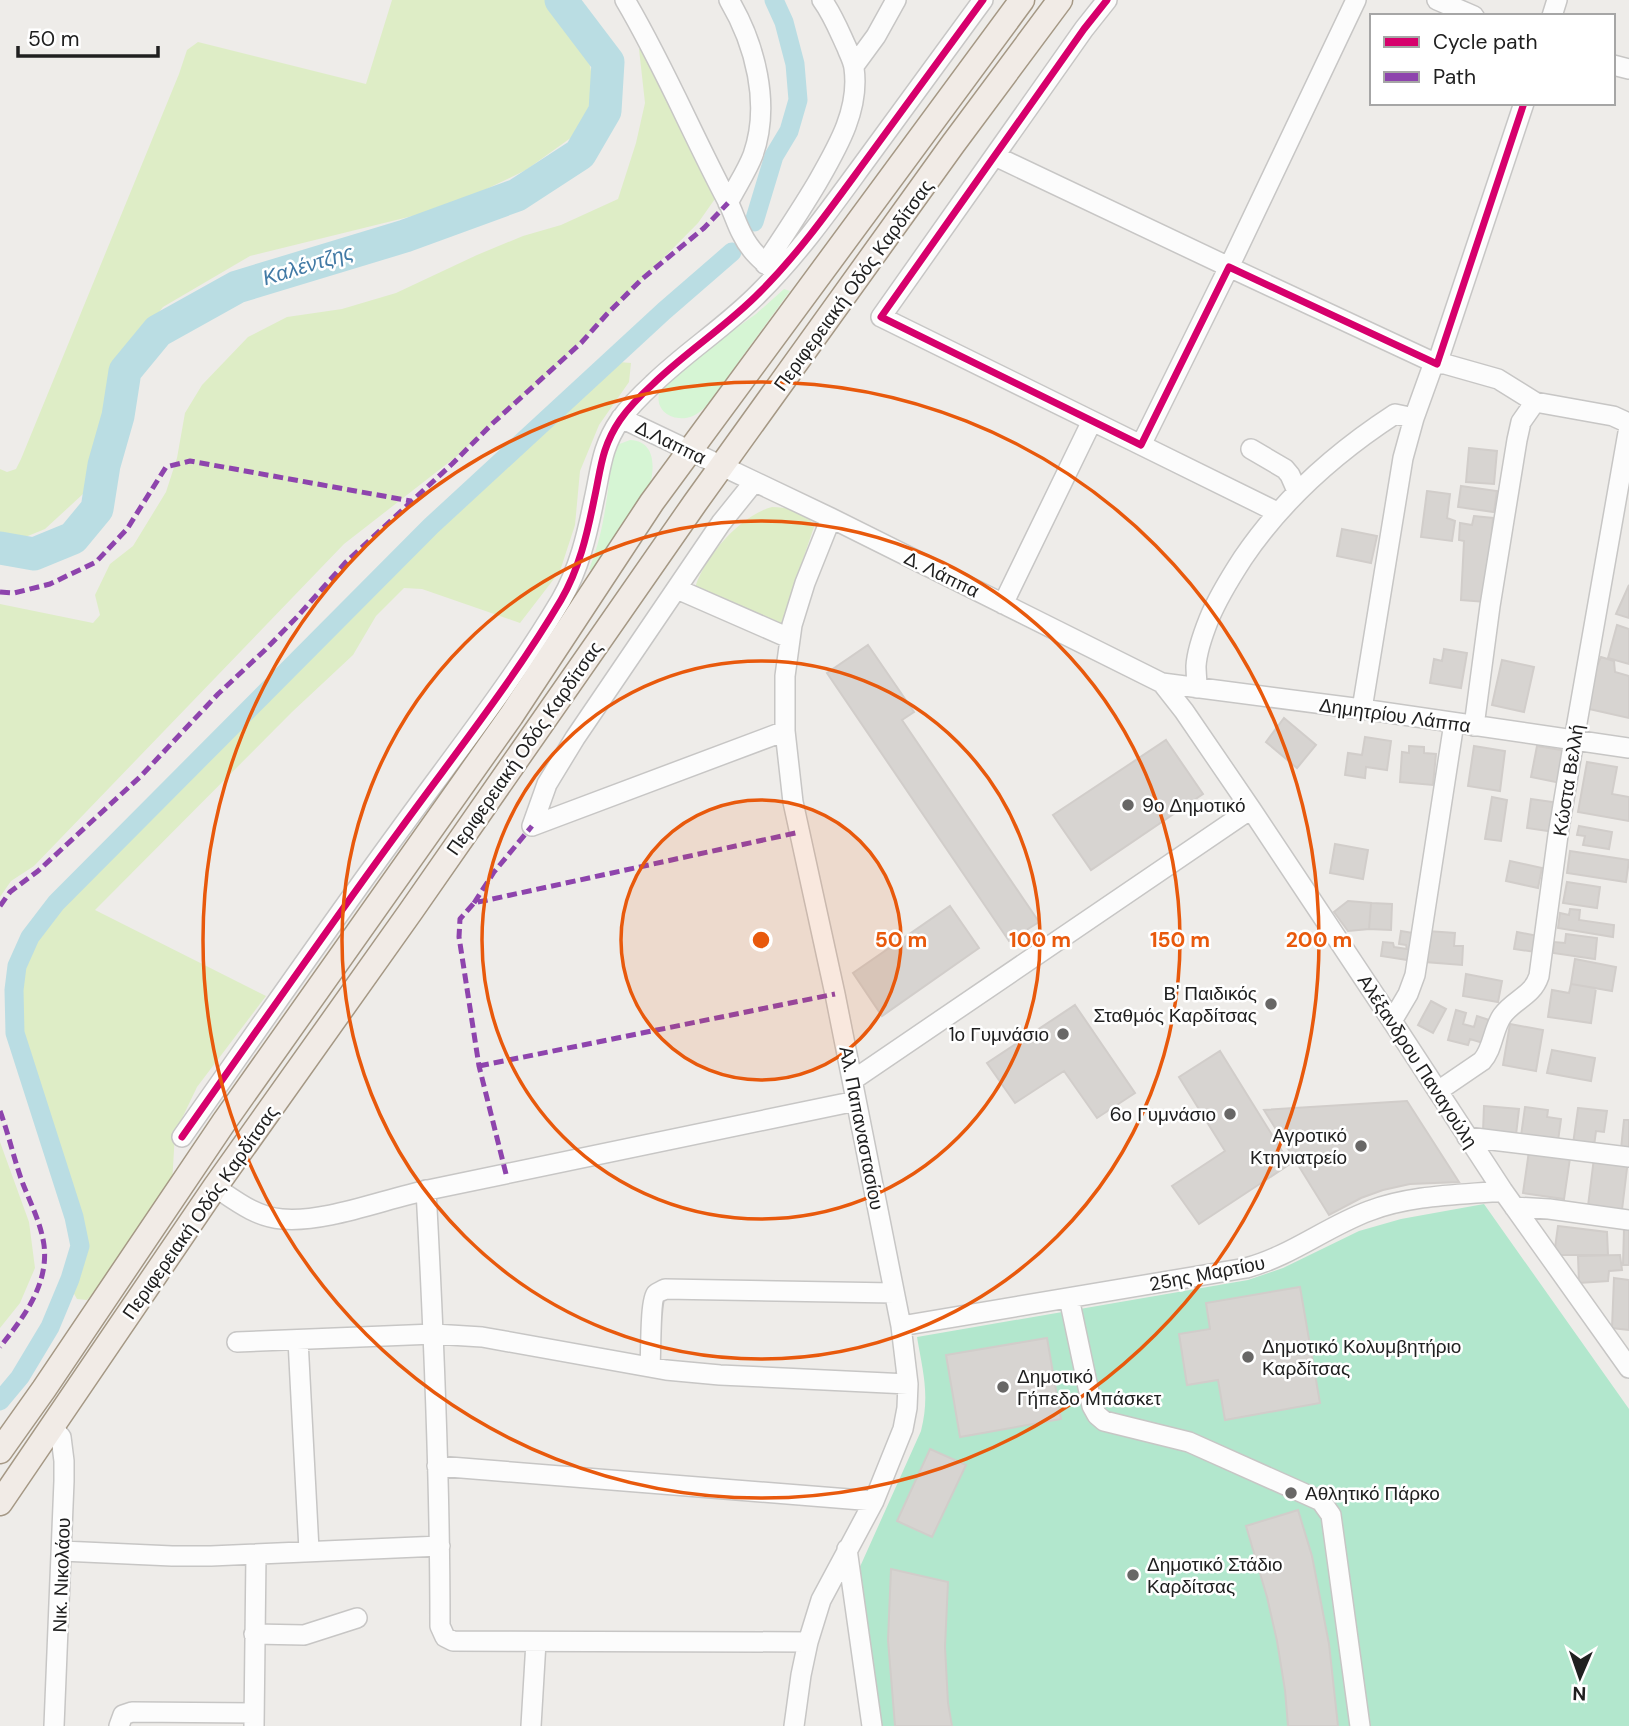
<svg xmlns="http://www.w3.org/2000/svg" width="1629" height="1726" font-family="'DM Sans',sans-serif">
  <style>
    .grass { fill: #deedc6 }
    .park { fill: #d6f5d4 }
    .pitch { fill: #b2e7cd; fill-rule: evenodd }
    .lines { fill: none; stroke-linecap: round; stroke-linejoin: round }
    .canal { stroke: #badde3; stroke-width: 19 }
    .river { stroke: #badde3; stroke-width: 33 }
    .building { fill: #d7d4d1; stroke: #d1cdca; stroke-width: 2 }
    .minor-casing { stroke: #c7c6c5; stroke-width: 22 }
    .major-casing { stroke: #a59885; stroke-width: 27 }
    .minor { stroke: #fcfcfc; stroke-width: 19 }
    .major { stroke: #f1ebe6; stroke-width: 24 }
    .quiet { stroke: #8e44ad; stroke-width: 5; stroke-dasharray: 10 5; stroke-linecap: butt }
    .cycleway-casing { stroke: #fff; stroke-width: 11 }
    .cycleway { stroke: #d6006c; stroke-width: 7 }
    .ring { fill: none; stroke: #e8590c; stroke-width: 3.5 }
    .poi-dot { fill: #686766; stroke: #fff; stroke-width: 2.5 }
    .labels { text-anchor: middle; stroke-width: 5; stroke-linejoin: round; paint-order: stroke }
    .street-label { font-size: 19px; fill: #202020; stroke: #fff }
    .poi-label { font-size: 19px; fill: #202020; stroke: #fff; text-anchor: start }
    .water-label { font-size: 21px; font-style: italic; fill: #427aa5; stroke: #fff }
    .centre { fill: #e8590c; stroke: #fff; stroke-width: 3.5 }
    .ring-label { font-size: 21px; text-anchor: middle; font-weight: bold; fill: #e8590c; stroke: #fff; stroke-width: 5; stroke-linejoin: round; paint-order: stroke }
  </style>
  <rect width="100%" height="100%" fill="#eeece9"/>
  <path class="grass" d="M392 0H546L568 25 588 55 593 82 590 109 572 137 526 170 449 207 250 256 163 307 116 367 83 494 45 529 18 540 0 536V469L7 472 16 469 21 459 179 74 187 50 198 42 366 84Z
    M647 48 717 196 698 223 557 366 457 456 344 544 34 866 11 881 0 897V604L93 623 100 615 95 595 110 564 133 546 166 492 177 458 185 413 202 385 248 337 287 317 342 309 396 293 477 255 523 236 561 225 618 199 636 143 645 103 639 49Z
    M619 362 631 363 629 382 599 425 580 471 575 525 560 571 520 623 422 589 404 588 376 616 353 655 292 712 95 910 266 996 197 1087 175 1133 172 1184 106 1279 87 1300 77 1299 73 1292 85 1242 19 1032 20 991 23 970 38 934 72 892 439 528Z
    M772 507C788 507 808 511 814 527L779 630 694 592C701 560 740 515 772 507Z
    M0 1142 29 1222 35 1268 20 1303 0 1328Z"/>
  <path class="park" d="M784 289 790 291 713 397C708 404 702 412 693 416 673 424 651 410 661 388L711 346 756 314Z
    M630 440C655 441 655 466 650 485L592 571 589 569C605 531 607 493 613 453L617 445Z"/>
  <path class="pitch" d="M1484 1204 1629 1409V1726H879L859 1569 921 1431C930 1396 923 1372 917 1337L1248 1280 1283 1268 1359 1231 1401 1219ZM1300 1287 1320 1403 1225 1420 1218 1380 1187 1385 1179 1335 1210 1329 1206 1303ZM1047 1338 1061 1419 960 1436 946 1355ZM930 1449 966 1465 932 1537 897 1521Z"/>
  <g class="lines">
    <path class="canal" d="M754 222 774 156 789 131 798 100 795 64 784 22 774 0
      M0 1401 20 1377 50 1327 70 1279 80 1246 74 1217 15 1033 14 990 17 966 30 937 56 903 431 526 664 311 732 252"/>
    <path class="river" d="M0 548 34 554 73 538 97 509 104 465 118 416 125 371 158 331 237 287 405 236 517 195 580 154 605 111 608 62 561 0"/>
  </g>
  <path class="building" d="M1469 448 1497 451 1494 484 1466 482Z
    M1461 486 1497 491 1494 512 1458 507Z
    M1427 491 1450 494 1447 518 1455 521 1452 541 1421 537Z
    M1474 516 1493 518 1486 602 1461 600 1464 541 1459 540 1460 523 1472 525Z
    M1342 529 1377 536 1371 563 1337 556Z
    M1629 585V618L1616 614Z
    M1617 625 1629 629V664L1608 658Z
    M868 645 914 712 902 720 1039 922 1009 941 827 673Z
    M1444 649 1467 653 1461 688 1430 683 1434 659 1442 661Z
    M1601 657 1614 661 1615 672 1629 676V718L1589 709 1596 668Z
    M1502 660 1534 667 1524 712 1492 705Z
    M1284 718 1316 745 1297 768 1266 742Z
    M1365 737 1391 741 1387 770 1366 767 1365 778 1345 775 1348 753 1362 755Z
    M1166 740 1203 794 1091 870 1053 815Z
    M1409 746 1424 747V753L1436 754 1433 785 1400 782 1402 752 1409 753Z
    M1474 746 1505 751 1500 791 1468 786Z
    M1537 746 1567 751 1561 783 1531 777Z
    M1587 762 1617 767 1612 794 1629 797V821L1578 812Z
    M1492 797 1507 800 1501 841 1485 839Z
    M1531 799 1560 803 1555 832 1527 828Z
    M1579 826 1612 832 1609 849 1583 845 1585 836 1577 835Z
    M1335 844 1368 850 1363 879 1330 873Z
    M1570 851 1629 860 1626 882 1567 873Z
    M1510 861 1542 868 1538 888 1506 881Z
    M1567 882 1600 887 1597 908 1563 903Z
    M1348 901 1371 903 1369 929 1348 931 1334 912Z
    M1371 903 1392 904 1391 930 1369 929Z
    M950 906 979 948 882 1016 853 973Z
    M1570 909 1580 910 1579 920 1614 925 1613 937 1558 928 1560 913 1569 915Z
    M1401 931 1419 934 1414 961 1381 956 1383 942 1393 943 1394 947 1407 949 1406 945 1399 944Z
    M1427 931 1455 933 1454 946H1463L1462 965 1425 962Z
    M1517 932 1538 936 1536 952 1514 949Z
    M1566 934 1597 938 1595 959 1553 953 1554 942 1565 943Z
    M1575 959 1616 967 1612 991 1571 984Z
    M1466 974 1502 981 1498 1002 1463 996Z
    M1571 984 1596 988 1591 1023 1548 1017 1552 990 1569 993Z
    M1431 1001 1446 1009 1433 1033 1418 1025Z
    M1075 1005 1135 1093 1097 1118 1064 1071 1015 1103 987 1063Z
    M1456 1010 1466 1013 1463 1024 1474 1027 1477 1016 1489 1020 1483 1043 1470 1039 1468 1045 1448 1040Z
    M1510 1024 1543 1030 1536 1071 1503 1065Z
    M1552 1050 1595 1058 1591 1081 1547 1073Z
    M1220 1051 1290 1164 1199 1224 1172 1186 1225 1151 1179 1077Z
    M1407 1101 1459 1182 1410 1184 1383 1190 1361 1198 1329 1215 1264 1110Z
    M1484 1106 1519 1109 1516 1135 1483 1132Z
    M1525 1107 1548 1110 1547 1117 1561 1119 1558 1141 1521 1136Z
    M1578 1108 1607 1111 1604 1132 1596 1131 1594 1146 1573 1144Z
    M1624 1120H1629V1150L1621 1149Z
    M1529 1151 1570 1158 1564 1199 1523 1193Z
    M1594 1158 1628 1160 1622 1210 1588 1206Z
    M1558 1226 1607 1232 1608 1255H1554Z
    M1624 1229H1629V1265H1623Z
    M1620 1255 1622 1270 1609 1271 1608 1281 1579 1283 1578 1256Z
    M1614 1278 1629 1280V1330L1612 1328Z
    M1300 1287 1320 1403 1225 1420 1218 1380 1187 1385 1179 1334 1210 1329 1206 1303Z
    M1047 1338 1061 1419 960 1437 946 1355Z
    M930 1449 966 1465 932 1537 897 1521Z
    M1298 1510 1312 1556 1329 1644 1338 1726H1288L1285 1690 1277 1641 1267 1597 1246 1526Z
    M891 1569 948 1582 945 1647 948 1703 952 1726H895L888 1640Z"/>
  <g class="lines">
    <defs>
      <path id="minor" d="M625 0C663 64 692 134 727 200 733 211 736 223 742 234 750 251 763 262 777 273
        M1107 0 1084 29 881 317 1141 445 1229 267 1437 364 1524 103
        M1437 0 1474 16
        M1552 16 1557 0
        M1613 65 1629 69
        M854 66 876 36 896 0
        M995 156 1229 267 1356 0
        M728 203C736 187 747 171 753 155 771 104 755 44 729 0
        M765 264C783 237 801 210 817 183 837 148 860 110 854 68 853 60 849 54 847 48 839 31 833 15 822 0
        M621 418 831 518 1162 683 1362 709 1629 748
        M1141 445 1277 512
        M1251 449 1285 469 1290 475 1297 491
        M677 589 789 638
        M1003 604 1092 421
        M1162 683 1184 711 1251 809 1392 1021 1503 1191 1629 1368
        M1197 688C1197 681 1196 673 1196 666 1197 650 1203 634 1209 619 1218 597 1230 578 1243 558 1283 499 1335 453 1395 414L1414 418
        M1362 709 1403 458 1414 418 1432 368 1437 364H1445L1498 379 1535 402 1613 416 1624 421 1629 426
        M1474 726 1490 606 1517 440 1521 422 1535 402
        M532 826 547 784 575 738 721 523 754 482
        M532 826 785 731
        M1392 1021 1408 994 1415 975 1454 723
        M853 1080 1251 809
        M1438 1091 1482 1061C1493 1049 1493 1029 1502 1016 1514 999 1532 997 1539 976L1558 835 1574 740 1629 427
        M182 1137C254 1035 325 932 399 831 454 755 513 681 561 600 579 569 587 535 594 500 601 469 601 448 620 420 629 407 641 395 653 384 687 351 727 326 760 292 800 252 833 205 866 160 905 106 944 53 983 0
        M1467 1137 1629 1157
        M215 1187C236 1201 256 1217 282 1219 325 1223 384 1199 428 1190 570 1160 713 1131 856 1101
        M426 1190C434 1336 440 1481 440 1626L445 1637 453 1641 808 1642
        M1514 1207 1549 1209 1629 1220
        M1069 1298 1092 1406 1097 1415 1104 1421 1189 1442 1321 1501 1331 1515 1360 1726
        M901 1326 1246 1268C1291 1256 1326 1227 1369 1211 1411 1195 1458 1195 1503 1191
        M298 1340 309 1550
        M237 1342 434 1334 482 1337 666 1370 720 1375 908 1384
        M650 1367C651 1355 650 1300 656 1294 658 1292 662 1291 665 1289L894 1293
        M52 1427 61 1437 64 1461V1481L54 1726
        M437 1466 874 1501
        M847 1549 872 1726
        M62 1551 172 1556H211L440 1546
        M254 1634 304 1635 357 1618
        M119 1726 123 1715 132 1712 254 1713
        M254 1726 256 1554
        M531 1726 536 1642
        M794 1726 801 1675 808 1642 821 1600 874 1501 903 1429 907 1408 908 1384 901 1326 835 994 793 802 785 731V676L792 625 805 583 831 518"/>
      <path id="major" d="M0 1451 44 1389 224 1122 511 716 652 502 1022 0
        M0 1503 215 1187 411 911 695 503 953 144 1060 0"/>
    </defs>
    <use href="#minor" class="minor-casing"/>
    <use href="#major" class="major-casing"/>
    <use href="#minor" class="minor"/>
    <use href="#major" class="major"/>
    <path class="quiet" d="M0 592 14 593 50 584 96 562 127 529 166 467 190 461 411 501
      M474 903 494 872 532 826
      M0 906 10 892 38 871 141 776 218 694 265 650 297 617 346 562 452 464 493 423 581 343 607 314 642 279 704 228 728 203
      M479 1066 835 994
      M0 1111C9 1135 14 1160 23 1184 31 1204 41 1224 44 1245 49 1285 23 1318 0 1347
      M506 1174 479 1066 459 937 460 919 474 903 800 832"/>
    <defs>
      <path id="cycleway" d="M1107 0 1084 29 881 317 1141 445 1229 267 1437 364 1524 103
        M182 1137C254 1035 325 932 399 831 454 755 513 681 561 600 579 569 587 535 594 500 601 469 601 448 620 420 629 407 641 395 653 384 687 351 727 326 760 292 800 252 833 205 866 160 905 106 944 53 983 0"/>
    </defs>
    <use href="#cycleway" class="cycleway-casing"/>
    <use href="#cycleway" class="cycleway"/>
  </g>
  <circle cx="761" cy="940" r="140" fill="#e8590c" fill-opacity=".12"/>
  <g class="ring">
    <circle cx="761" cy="940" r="140"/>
    <circle cx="761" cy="940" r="279"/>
    <circle cx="761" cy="940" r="419"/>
    <circle cx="761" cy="940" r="558"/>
  </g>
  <g class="poi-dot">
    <circle cx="1128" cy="805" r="7"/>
    <circle cx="1271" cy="1004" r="7"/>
    <circle cx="1063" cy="1034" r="7"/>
    <circle cx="1230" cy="1114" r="7"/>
    <circle cx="1361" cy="1146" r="7"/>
    <circle cx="1248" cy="1357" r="7"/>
    <circle cx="1003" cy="1387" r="7"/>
    <circle cx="1291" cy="1493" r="7"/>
    <circle cx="1133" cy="1575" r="7"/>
  </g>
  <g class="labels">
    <g class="street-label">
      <text transform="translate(853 285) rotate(-54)" y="7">Περιφερειακή Οδός Καρδίτσας</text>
      <text transform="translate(671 442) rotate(26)" y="7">Δ.Λαππα</text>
      <text transform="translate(942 574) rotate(26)" y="7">Δ. Λάππα</text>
      <text transform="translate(1395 715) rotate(8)" y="7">Δημητρίου Λάππα</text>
      <text transform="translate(524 748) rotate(-55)" y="7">Περιφερειακή Οδός Καρδίτσας</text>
      <text transform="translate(1568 780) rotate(-81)" y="7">Κώστα Βελλή</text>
      <text transform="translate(1418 1061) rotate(57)" y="7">Αλέξανδρου Παναγούλη</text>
      <text transform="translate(862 1128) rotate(79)" y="7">Αλ. Παπαναστασίου</text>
      <text transform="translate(200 1212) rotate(-55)" y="7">Περιφερειακή Οδός Καρδίτσας</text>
      <text transform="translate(1207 1273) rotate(-11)" y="7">25ης Μαρτίου</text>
      <text transform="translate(61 1575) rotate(-88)" y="7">Νικ. Νικολάου</text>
    </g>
    <g class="poi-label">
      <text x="1142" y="812">9ο Δημοτικό</text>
      <text x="1257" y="1000" text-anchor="end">Β' Παιδικός<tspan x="1257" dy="22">Σταθμός Καρδίτσας</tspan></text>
      <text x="1049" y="1041" text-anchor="end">1ο Γυμνάσιο</text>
      <text x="1216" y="1121" text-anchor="end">6ο Γυμνάσιο</text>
      <text x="1347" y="1142" text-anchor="end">Αγροτικό<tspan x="1347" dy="22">Κτηνιατρείο</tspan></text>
      <text x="1262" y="1353">Δημοτικό Κολυμβητήριο<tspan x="1262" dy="22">Καρδίτσας</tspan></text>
      <text x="1017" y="1383">Δημοτικό<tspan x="1017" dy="22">Γήπεδο Μπάσκετ</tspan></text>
      <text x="1305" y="1500">Αθλητικό Πάρκο</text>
      <text x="1147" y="1571">Δημοτικό Στάδιο<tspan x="1147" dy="22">Καρδίτσας</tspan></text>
    </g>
    <g class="water-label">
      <text transform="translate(308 265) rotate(-17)" y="7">Καλέντζης</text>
    </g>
  </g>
  <circle cx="761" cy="940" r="10" class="centre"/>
  <g class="ring-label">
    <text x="901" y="947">50 m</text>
    <text x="1040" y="947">100 m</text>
    <text x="1180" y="947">150 m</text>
    <text x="1319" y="947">200 m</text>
  </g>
  <rect x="1370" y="14" width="245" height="91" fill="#ffffff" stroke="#a6a6a6" stroke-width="2"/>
  <rect x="1384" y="37" width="35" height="10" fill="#d6006c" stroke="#a6a6a6" stroke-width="2"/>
  <text x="1433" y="49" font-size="21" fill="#202020">Cycle path</text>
  <rect x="1384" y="72" width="35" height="10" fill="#8e44ad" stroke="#a6a6a6" stroke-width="2"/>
  <text x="1433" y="84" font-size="21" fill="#202020">Path</text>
  <g transform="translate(1580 1677) rotate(182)" stroke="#ffffff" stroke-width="5" paint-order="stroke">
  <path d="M0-5L12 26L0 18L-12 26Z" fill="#202020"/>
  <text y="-10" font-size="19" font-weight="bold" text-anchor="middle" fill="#202020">N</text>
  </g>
  <path d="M18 46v10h140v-10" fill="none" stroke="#202020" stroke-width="3.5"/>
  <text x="28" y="46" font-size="21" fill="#202020" stroke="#ffffff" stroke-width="5" paint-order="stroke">50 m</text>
</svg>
